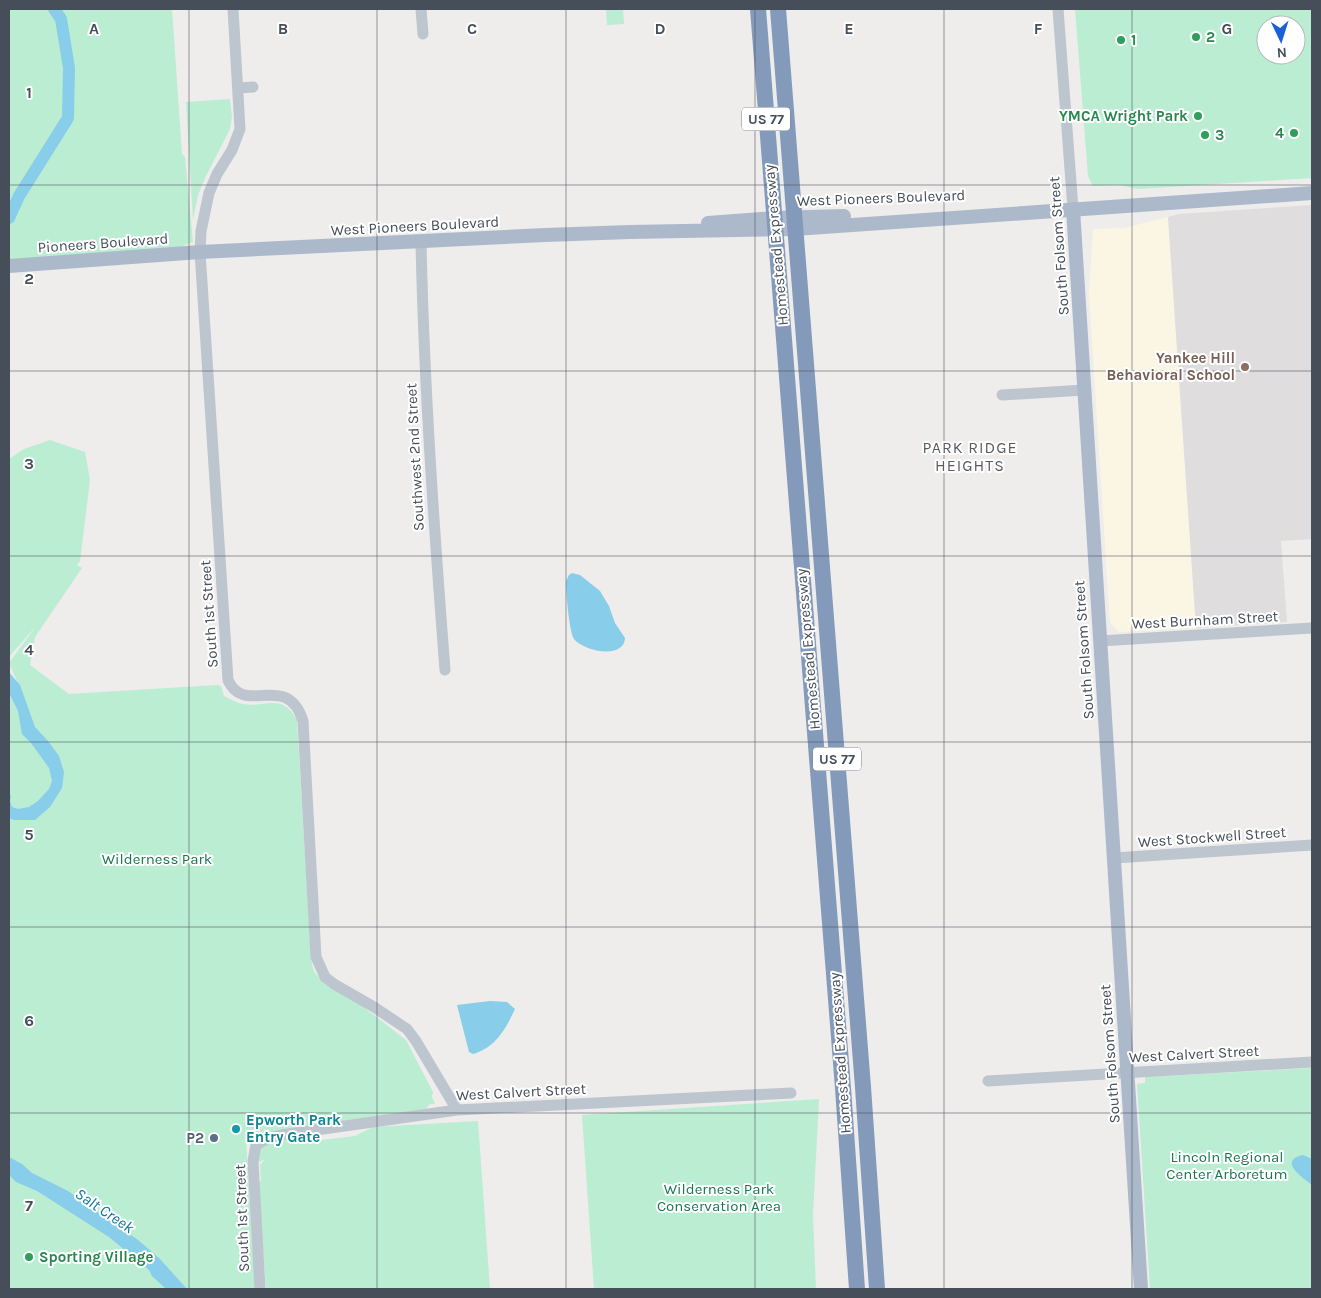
<svg xmlns="http://www.w3.org/2000/svg" width="1321" height="1298" font-family="Karla,sans-serif">
  <style>
    .commercial { fill: #fbf6e4 }
    .education { fill: #e0ddde }
    .green { fill: #baedd2; fill-rule: evenodd }
    .water { fill: #88cde9 }
    .lines { fill: none; stroke-linecap: round; stroke-linejoin: round }
    .river { stroke: #88cde9; stroke-width: 12 }
    .minor { stroke: #bdc5ce; stroke-width: 11 }
    .major { stroke: #acb9cb; stroke-width: 14 }
    .highway { stroke: #849aba; stroke-width: 16 }
    .grid { fill: none; stroke: #454e59; stroke-width: 1; stroke-opacity: 0.55 }
    .leisure-dot { fill: #2e9e5b; stroke: #fff; stroke-width: 2 }
    .education-dot { fill: #8d6e63; stroke: #fff; stroke-width: 2 }
    .culture-dot { fill: #0f9aa8; stroke: #fff; stroke-width: 2 }
    .service-dot { fill: #5c6f8a; stroke: #fff; stroke-width: 2 }
    .labels { text-anchor: middle; stroke-width: 4; stroke-linejoin: round; paint-order: stroke }
    .shield { fill: #fff; stroke: #7d838b; stroke-width: 1 }
    .shield-label { font-size: 14px; font-weight: bold; fill: #454e59 }
    .leisure-label { font-size: 15px; font-weight: bold; fill: #27864d; stroke: #fff; text-anchor: start }
    .street-label { font-size: 15px; fill: #454e59; stroke: #fff }
    .education-label { font-size: 15px; font-weight: bold; fill: #785e54; stroke: #fff; text-anchor: end }
    .park-label { font-size: 15px; fill: #187750; stroke: #fff }
    .culture-label { font-size: 15px; font-weight: bold; fill: #0d838f; stroke: #fff; text-anchor: start }
    .service-label { font-size: 15px; font-weight: bold; fill: #4e5e75; stroke: #fff; text-anchor: end }
    .neighbourhood-label { font-size: 16px; letter-spacing: 1px; fill: #595c61; stroke: #fff }
    .water-label { font-size: 16px; font-style: italic; fill: #0f76a1; stroke: #fff }
    .grid-label { font-size: 16px; text-anchor: middle; font-weight: bold; fill: #454e59; stroke: #fff; stroke-width: 4; stroke-linejoin: round; paint-order: stroke }
  </style>
  <rect width="100%" height="100%" fill="#efecec"/>
  <path class="commercial" d="M1168 217 1196 628 1119 632 1110 623 1089 294 1093 229 1124 228Z"/>
  <path class="education" d="M1312 205V539L1281 541 1287 622 1196 628 1168 217 1179 214Z"/>
  <path class="green" d="M9 9H172L182 154 185 157 193 242 172 250 9 259Z
    M606 9H623L624 24 607 25Z
    M1075 9H1312V178L1138 189 1119 185 1093 186 1088 176ZM1266 25H1296V55H1266Z
    M230 99 232 117 230 129 205 178 198 195 193 220 186 102Z
    M50 440 85 452 90 480 80 561 77 565 82 568 35 637 30 665 69 694 217 685 221 686 224 696C230 699 237 703 243 704 266 708 282 692 297 720L311 959 314 972 323 982 353 999 406 1040 433 1092 432 1097 435 1104H430L426 1109 415 1111 340 1121 297 1143 355 1136 373 1127 478 1121 490 1289H266L258 1182 261 1181 260 1165 265 1159 257 1163 255 1136 251 1139 246 1140 255 1289H9V675L20 688 9 663 36 626 9 657V459L24 449Z
    M1312 1068V1289H1150L1137 1084 1145 1083V1077Z
    M819 1099 813 1215 816 1289H594L582 1115Z"/>
  <path class="water" d="M572 573 580 575 600 591 609 606 615 623 625 638C624 660 583 651 574 639 569 631 566 592 566 581L569 575Z
    M9 672 20 685 35 727 48 741 59 756 64 772 62 788 50 807 35 820H14L9 818V793L11 796 10 801 12 807 18 809 29 807 38 801 49 789 52 781 49 768 31 743 22 734 18 711 9 693Z
    M490 1001 507 1002 515 1009C505 1030 496 1047 473 1054L469 1052 457 1005Z
    M1303 1155 1312 1159V1185C1303 1178 1277 1161 1303 1155Z
    M9 1157 22 1164 32 1173 68 1191 138 1240 159 1258 187 1289H166L152 1276 149 1270 109 1237 37 1191 16 1182 9 1175Z"/>
  <g class="lines">
    <path class="river" d="M9 218 19 196 68 118 69 68 61 19 54 9"/>
    <path class="minor" d="M233 9 240 129 232 150 217 174 209 193 201 231 200 252 228 680C244 717 287 670 303 721L316 957 325 977 334 984 374 1007 407 1029 416 1041 457 1110
      M421 9 423 34
      M1058 9 1073 209
      M239 88 253 87
      M421 242C424 385 434 527 445 670
      M1002 395 1084 390
      M1100 641 1312 628
      M1114 858 1312 845
      M988 1081 1312 1062
      M260 1289 253 1161 256 1145 268 1138 281 1135 457 1110 791 1093"/>
    <path class="major" d="M1073 209 1141 1289
      M708 223 774 218 844 216
      M9 266 200 252 545 235 630 232 795 229 1312 193"/>
    <path class="highway" d="M758 9 843 1088 857 1289
      M778 9 863 1087 877 1289"/>
  </g>
  <path class="grid" d="M189 9V1289M377 9V1289M566 9V1289M755 9V1289M944 9V1289M1132 9V1289M9 185H1312M9 371H1312M9 556H1312M9 742H1312M9 927H1312M9 1113H1312"/>
  <g class="leisure-dot">
    <circle cx="1196" cy="37" r="5"/>
    <circle cx="1121" cy="40" r="5"/>
    <circle cx="1198" cy="116" r="5"/>
    <circle cx="1294" cy="133" r="5"/>
    <circle cx="1205" cy="135" r="5"/>
    <circle cx="29" cy="1257" r="5"/>
  </g>
  <circle class="education-dot" cx="1245" cy="367" r="5"/>
  <circle class="culture-dot" cx="236" cy="1129" r="5"/>
  <circle class="service-dot" cx="214" cy="1138" r="5"/>
  <g class="labels">
    <g class="shield">
      <rect x="742" y="107.5" width="48" height="23" rx="4"/>
      <rect x="813" y="747.5" width="48" height="23" rx="4"/>
    </g>
    <g class="shield-label">
      <text x="766" y="124">US 77</text>
      <text x="837" y="764">US 77</text>
    </g>
    <g class="leisure-label">
      <text x="1206" y="42">2</text>
      <text x="1131" y="45">1</text>
      <text x="1188" y="121" text-anchor="end">YMCA Wright Park</text>
      <text x="1284" y="138" text-anchor="end">4</text>
      <text x="1215" y="140">3</text>
      <text x="39" y="1262">Sporting Village</text>
    </g>
    <g class="street-label">
      <text transform="translate(881 198) rotate(-2)" y="5">West Pioneers Boulevard</text>
      <text transform="translate(415 226) rotate(-3)" y="5">West Pioneers Boulevard</text>
      <text transform="translate(103 243) rotate(-4)" y="5">Pioneers Boulevard</text>
      <text transform="translate(776 245) rotate(-95)" y="5">Homestead Expressway</text>
      <text transform="translate(1059 246) rotate(-94)" y="5">South Folsom Street</text>
      <text transform="translate(415 457) rotate(-93)" y="5">Southwest 2nd Street</text>
      <text transform="translate(209 614) rotate(-94)" y="5">South 1st Street</text>
      <text transform="translate(1205 620) rotate(-3)" y="5">West Burnham Street</text>
      <text transform="translate(808 649) rotate(-95)" y="5">Homestead Expressway</text>
      <text transform="translate(1084 650) rotate(-94)" y="5">South Folsom Street</text>
      <text transform="translate(1212 837) rotate(-4)" y="5">West Stockwell Street</text>
      <text transform="translate(840 1053) rotate(-94)" y="5">Homestead Expressway</text>
      <text transform="translate(1110 1054) rotate(-94)" y="5">South Folsom Street</text>
      <text transform="translate(1194 1054) rotate(-3)" y="5">West Calvert Street</text>
      <text transform="translate(521 1092) rotate(-3)" y="5">West Calvert Street</text>
      <text transform="translate(242 1218) rotate(-92)" y="5">South 1st Street</text>
    </g>
    <g class="education-label">
      <text x="1235" y="363">Yankee Hill<tspan x="1235" dy="17">Behavioral School</tspan></text>
    </g>
    <g class="park-label">
      <text x="157" y="864">Wilderness Park</text>
      <text x="1227" y="1162">Lincoln Regional<tspan x="1227" dy="17">Center Arboretum</tspan></text>
      <text x="719" y="1194">Wilderness Park<tspan x="719" dy="17">Conservation Area</tspan></text>
    </g>
    <g class="culture-label">
      <text x="246" y="1125">Epworth Park<tspan x="246" dy="17">Entry Gate</tspan></text>
    </g>
    <g class="service-label">
      <text x="204" y="1143">P2</text>
    </g>
    <g class="neighbourhood-label">
      <text x="970" y="453">PARK RIDGE<tspan x="970" dy="18">HEIGHTS</tspan></text>
    </g>
    <g class="water-label">
      <text transform="translate(105 1210) rotate(34)" y="6">Salt Creek</text>
    </g>
  </g>
  <g class="grid-label">
    <text x="94" y="34">A</text>
    <text x="283" y="34">B</text>
    <text x="472" y="34">C</text>
    <text x="660" y="34">D</text>
    <text x="849" y="34">E</text>
    <text x="1038" y="34">F</text>
    <text x="1227" y="34">G</text>
    <text x="29" y="98">1</text>
    <text x="29" y="284">2</text>
    <text x="29" y="469">3</text>
    <text x="29" y="655">4</text>
    <text x="29" y="840">5</text>
    <text x="29" y="1026">6</text>
    <text x="29" y="1211">7</text>
  </g>
  <rect width="1321" height="1298" fill="none" stroke="#454e59" stroke-width="20"/>
  <g transform="translate(1281 40) rotate(176)"><circle r="24" fill="#ffffff" stroke="#b5b8bd"/>
  <path d="M0-4L9 19L0 12L-9 19Z" fill="#1d5fd8"/>
  <text y="-8" font-size="14" font-weight="bold" text-anchor="middle" fill="#454e59">N</text>
  </g>
</svg>
